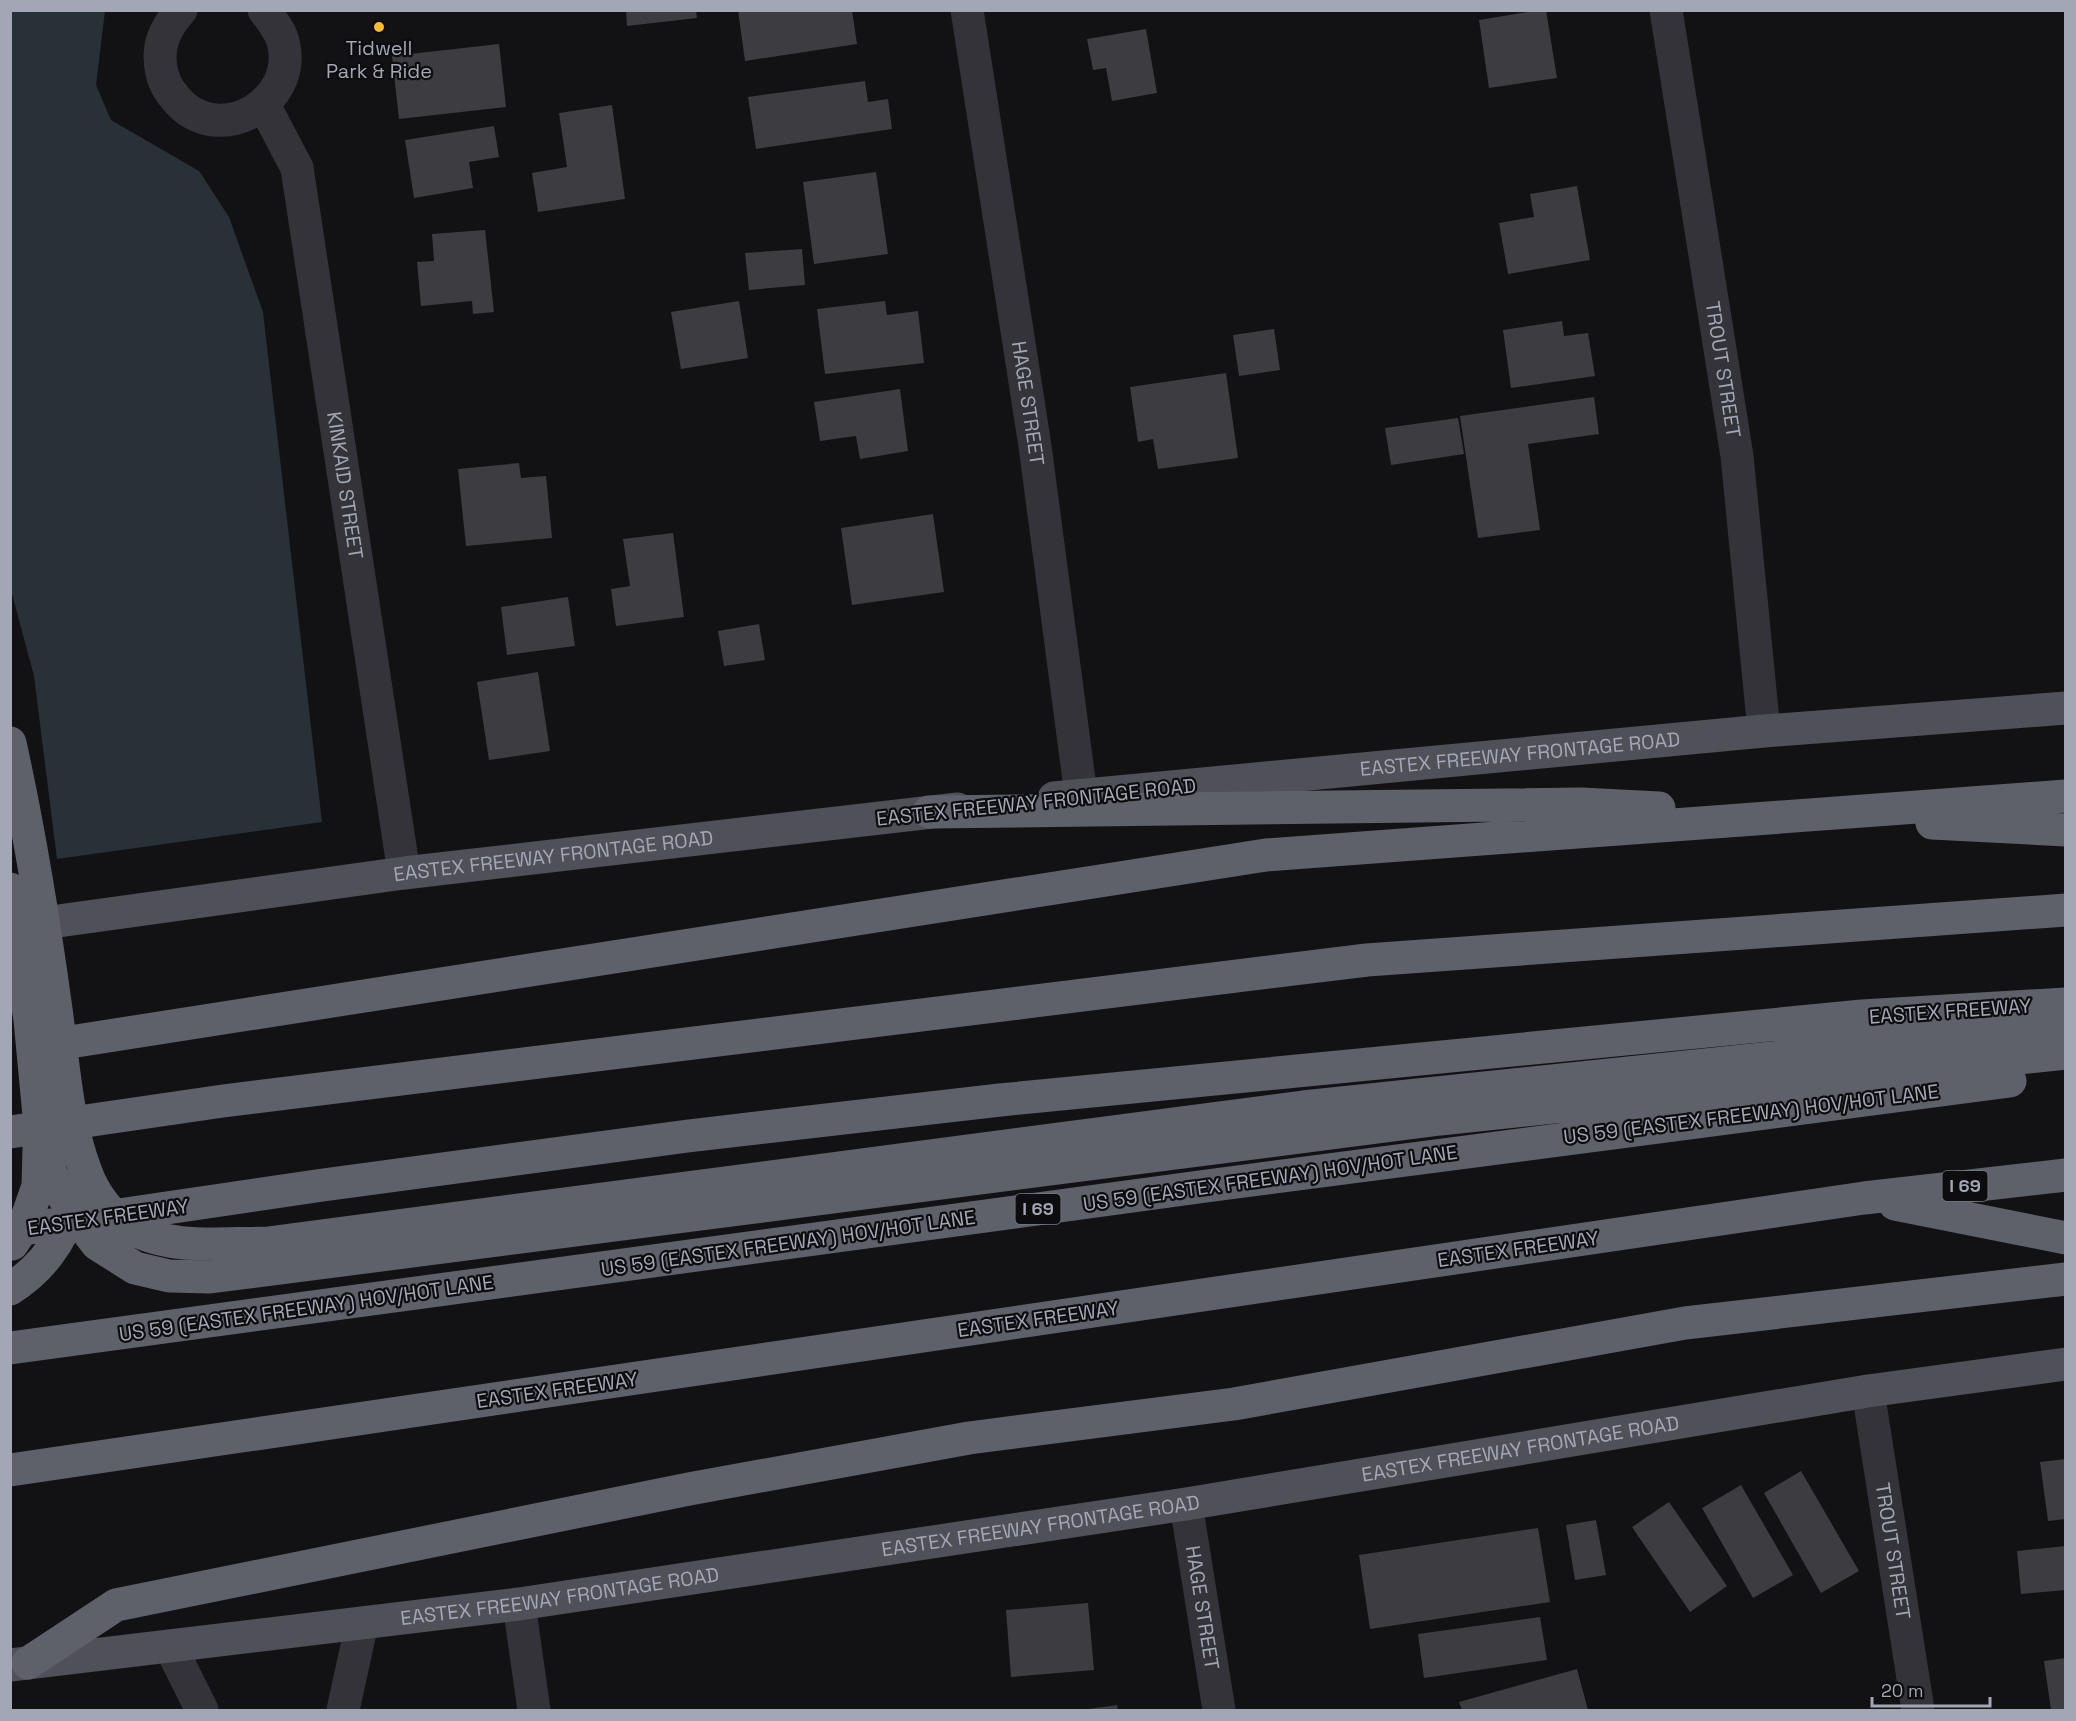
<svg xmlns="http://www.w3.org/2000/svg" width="2076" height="1721" font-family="'Space Grotesk',sans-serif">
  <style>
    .water { fill: #283038 }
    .building { fill: #3c3c41 }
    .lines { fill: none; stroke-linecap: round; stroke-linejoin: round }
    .minor { stroke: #333339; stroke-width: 33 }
    .major { stroke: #4f5058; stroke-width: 33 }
    .highway { stroke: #5f616a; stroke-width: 33 }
    .poi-dot { fill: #f6bf27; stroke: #0d0d0f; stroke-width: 2 }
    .labels { text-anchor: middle; stroke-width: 4.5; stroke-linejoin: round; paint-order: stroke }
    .shield { fill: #0d0d0f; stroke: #767983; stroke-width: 1.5 }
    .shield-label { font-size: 18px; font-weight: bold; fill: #a3a7b5 }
    .poi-label { font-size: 20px; fill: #a3a7b5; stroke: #0d0d0f }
    .street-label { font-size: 20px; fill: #a3a7b5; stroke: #0d0d0f }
  </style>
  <rect width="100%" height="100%" fill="#121214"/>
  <path class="water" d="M10 11H105L96 85 111 120 199 171 229 217 263 312 322 822 57 859 34 676 11 590Z"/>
  <path class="building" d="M626 10H696L697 18 627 26Z
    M738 10H852L857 44 745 61Z
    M1540 10H1546L1557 78 1489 88 1479 20Z
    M1146 29 1157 93 1112 101 1106 68 1093 70 1087 39Z
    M499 44 506 107 399 119 392 56Z
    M865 81 868 102 888 99 892 129 756 149 748 97Z
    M612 105 625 199 538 212 532 173 567 167 559 113Z
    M494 126 499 157 469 162 473 188 414 198 405 140Z
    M876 172 888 254 814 264 803 182Z
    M1577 186 1590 260 1508 274 1499 223 1534 217 1530 194Z
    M485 230 494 312 473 314 472 301 421 306 417 262 434 261 432 234Z
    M802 249 805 285 749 290 745 253Z
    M739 301 748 358 681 369 671 312Z
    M885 301 887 315 918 311 924 363 825 374 817 309Z
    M1562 321 1564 336 1588 333 1595 376 1511 388 1503 330Z
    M1274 329 1280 370 1239 376 1233 335Z
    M1226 373 1238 458 1158 469 1153 439 1138 442 1130 387Z
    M900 389 908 451 860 459 856 436 820 441 814 402Z
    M1594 397 1599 434 1528 444 1540 530 1478 538 1460 416Z
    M1458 418 1464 454 1391 465 1385 428Z
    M519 463 521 478 546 476 552 538 466 546 458 469Z
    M933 514 944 592 852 605 841 528Z
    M673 533 684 617 616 626 611 589 630 586 623 539Z
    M568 597 575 646 507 655 501 607Z
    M759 624 765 660 724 666 718 631Z
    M538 672 550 751 489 760 477 682Z
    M2066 1459V1519L2048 1521 2040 1462Z
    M1801 1471 1859 1571 1821 1593 1764 1493Z
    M1741 1485 1793 1575 1753 1598 1702 1508Z
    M1669 1502 1727 1586 1690 1612 1632 1527Z
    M1596 1520 1606 1575 1575 1580 1566 1525Z
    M1538 1528 1550 1602 1370 1629 1359 1555Z
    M2066 1546V1590L2021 1594 2017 1551Z
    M1088 1603 1094 1670 1011 1677 1006 1610Z
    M1540 1617 1547 1660 1424 1678 1418 1634Z
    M2066 1658V1710H2051L2044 1661Z
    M1577 1669 1588 1710H1462L1459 1702Z
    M1117 1705 1118 1710H1088V1709Z"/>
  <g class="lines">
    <g class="minor">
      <path d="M181 10C164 29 156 48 162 73 165 87 173 97 184 107 227 143 295 100 284 46 282 32 272 21 264 10"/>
      <path id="s1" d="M967 10 1035 446 1081 795"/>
      <path id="s2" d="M1666 10 1737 456 1764 731"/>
      <path id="s3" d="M264 105 297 168 404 873"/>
      <path id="s4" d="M1868 1391 1918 1710"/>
      <path id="s5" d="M1186 1504 1219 1710"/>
      <path d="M519 1604 534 1710"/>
      <path d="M170 1646 202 1710"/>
      <path d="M343 1710 362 1623"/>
    </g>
    <g class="major">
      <path id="s6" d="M1054 798 1764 731 2066 708"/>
      <path id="s7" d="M15 927 404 873 958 809"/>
      <path id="s8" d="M10 1665 519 1604 1186 1504 1868 1391 2066 1364"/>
    </g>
    <path class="highway" d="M10 743C29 829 43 915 55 1002 63 1056 66 1121 86 1172 93 1192 108 1213 126 1225 167 1251 221 1243 268 1243L1303 1107 1954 1039 2066 1025
      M929 812 1581 804 1659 808
      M1932 823 2066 830
      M10 889 30 1020 40 1126 51 1174 71 1210 97 1244 135 1268 169 1276 210 1277 1440 1119 2066 1053
      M38 1047 1266 855 2066 796
      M10 1132 223 1101 1367 960 2066 910
      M1895 1204 2066 1238
      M10 1231 323 1185 688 1136 1000 1100 1862 1016 2066 1004
      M12 1244 24 1226 38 1186 39 1149
      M10 1289C40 1270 62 1242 71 1208
      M10 1348 1214 1185 2010 1081
      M10 1470 1864 1198 2066 1175
      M28 1663 116 1605 689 1489 969 1438 1234 1404 1685 1323 2066 1279"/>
  </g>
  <circle class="poi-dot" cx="379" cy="27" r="6"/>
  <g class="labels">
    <g class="shield">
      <rect x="1942.5" y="1171" width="45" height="30" rx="4.5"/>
      <rect x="1015.5" y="1194" width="45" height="30" rx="4.5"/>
    </g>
    <g class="shield-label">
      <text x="1965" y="1192">I 69</text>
      <text x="1038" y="1215">I 69</text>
    </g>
    <g class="poi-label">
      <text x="379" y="55">Tidwell<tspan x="379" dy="23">Park &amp; Ride</tspan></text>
    </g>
    <g class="street-label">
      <text dy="7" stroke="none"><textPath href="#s2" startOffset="364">TROUT STREET</textPath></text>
      <text dy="7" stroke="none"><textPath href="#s1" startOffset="398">HAGE STREET</textPath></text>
      <text dy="7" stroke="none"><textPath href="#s3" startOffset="392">KINKAID STREET</textPath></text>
      <text dy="7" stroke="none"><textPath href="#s6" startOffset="468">EASTEX FREEWAY FRONTAGE ROAD</textPath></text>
      <text transform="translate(1036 802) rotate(-6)" y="7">EASTEX FREEWAY FRONTAGE ROAD</text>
      <text dy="7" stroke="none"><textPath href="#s7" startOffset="543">EASTEX FREEWAY FRONTAGE ROAD</textPath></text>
      <text transform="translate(1950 1011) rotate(-4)" y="7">EASTEX FREEWAY</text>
      <text transform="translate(1751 1114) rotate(-7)" y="7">US 59 (EASTEX FREEWAY) HOV/HOT LANE</text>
      <text transform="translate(1270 1178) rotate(-8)" y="7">US 59 (EASTEX FREEWAY) HOV/HOT LANE</text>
      <text transform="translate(108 1217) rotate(-8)" y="7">EASTEX FREEWAY</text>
      <text transform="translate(788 1243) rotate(-8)" y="7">US 59 (EASTEX FREEWAY) HOV/HOT LANE</text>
      <text transform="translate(1518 1249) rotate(-8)" y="7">EASTEX FREEWAY</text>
      <text transform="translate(306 1308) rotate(-8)" y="7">US 59 (EASTEX FREEWAY) HOV/HOT LANE</text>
      <text transform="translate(1038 1319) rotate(-8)" y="7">EASTEX FREEWAY</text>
      <text transform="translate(557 1390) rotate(-8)" y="7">EASTEX FREEWAY</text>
      <text dy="7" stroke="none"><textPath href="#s8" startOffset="1526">EASTEX FREEWAY FRONTAGE ROAD</textPath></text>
      <text dy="7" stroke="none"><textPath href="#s8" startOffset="1040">EASTEX FREEWAY FRONTAGE ROAD</textPath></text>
      <text dy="7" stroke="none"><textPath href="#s4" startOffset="162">TROUT STREET</textPath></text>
      <text dy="7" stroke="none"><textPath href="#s8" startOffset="554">EASTEX FREEWAY FRONTAGE ROAD</textPath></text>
      <text dy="7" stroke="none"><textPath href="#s5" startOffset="105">HAGE STREET</textPath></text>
    </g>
  </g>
  <rect width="2076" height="1721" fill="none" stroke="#a3a7b5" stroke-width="24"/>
  <path d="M1872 1697v9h118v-9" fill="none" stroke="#a3a7b5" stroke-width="3"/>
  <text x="1881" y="1697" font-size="18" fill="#a3a7b5" stroke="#0d0d0f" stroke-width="4.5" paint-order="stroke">20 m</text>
</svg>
